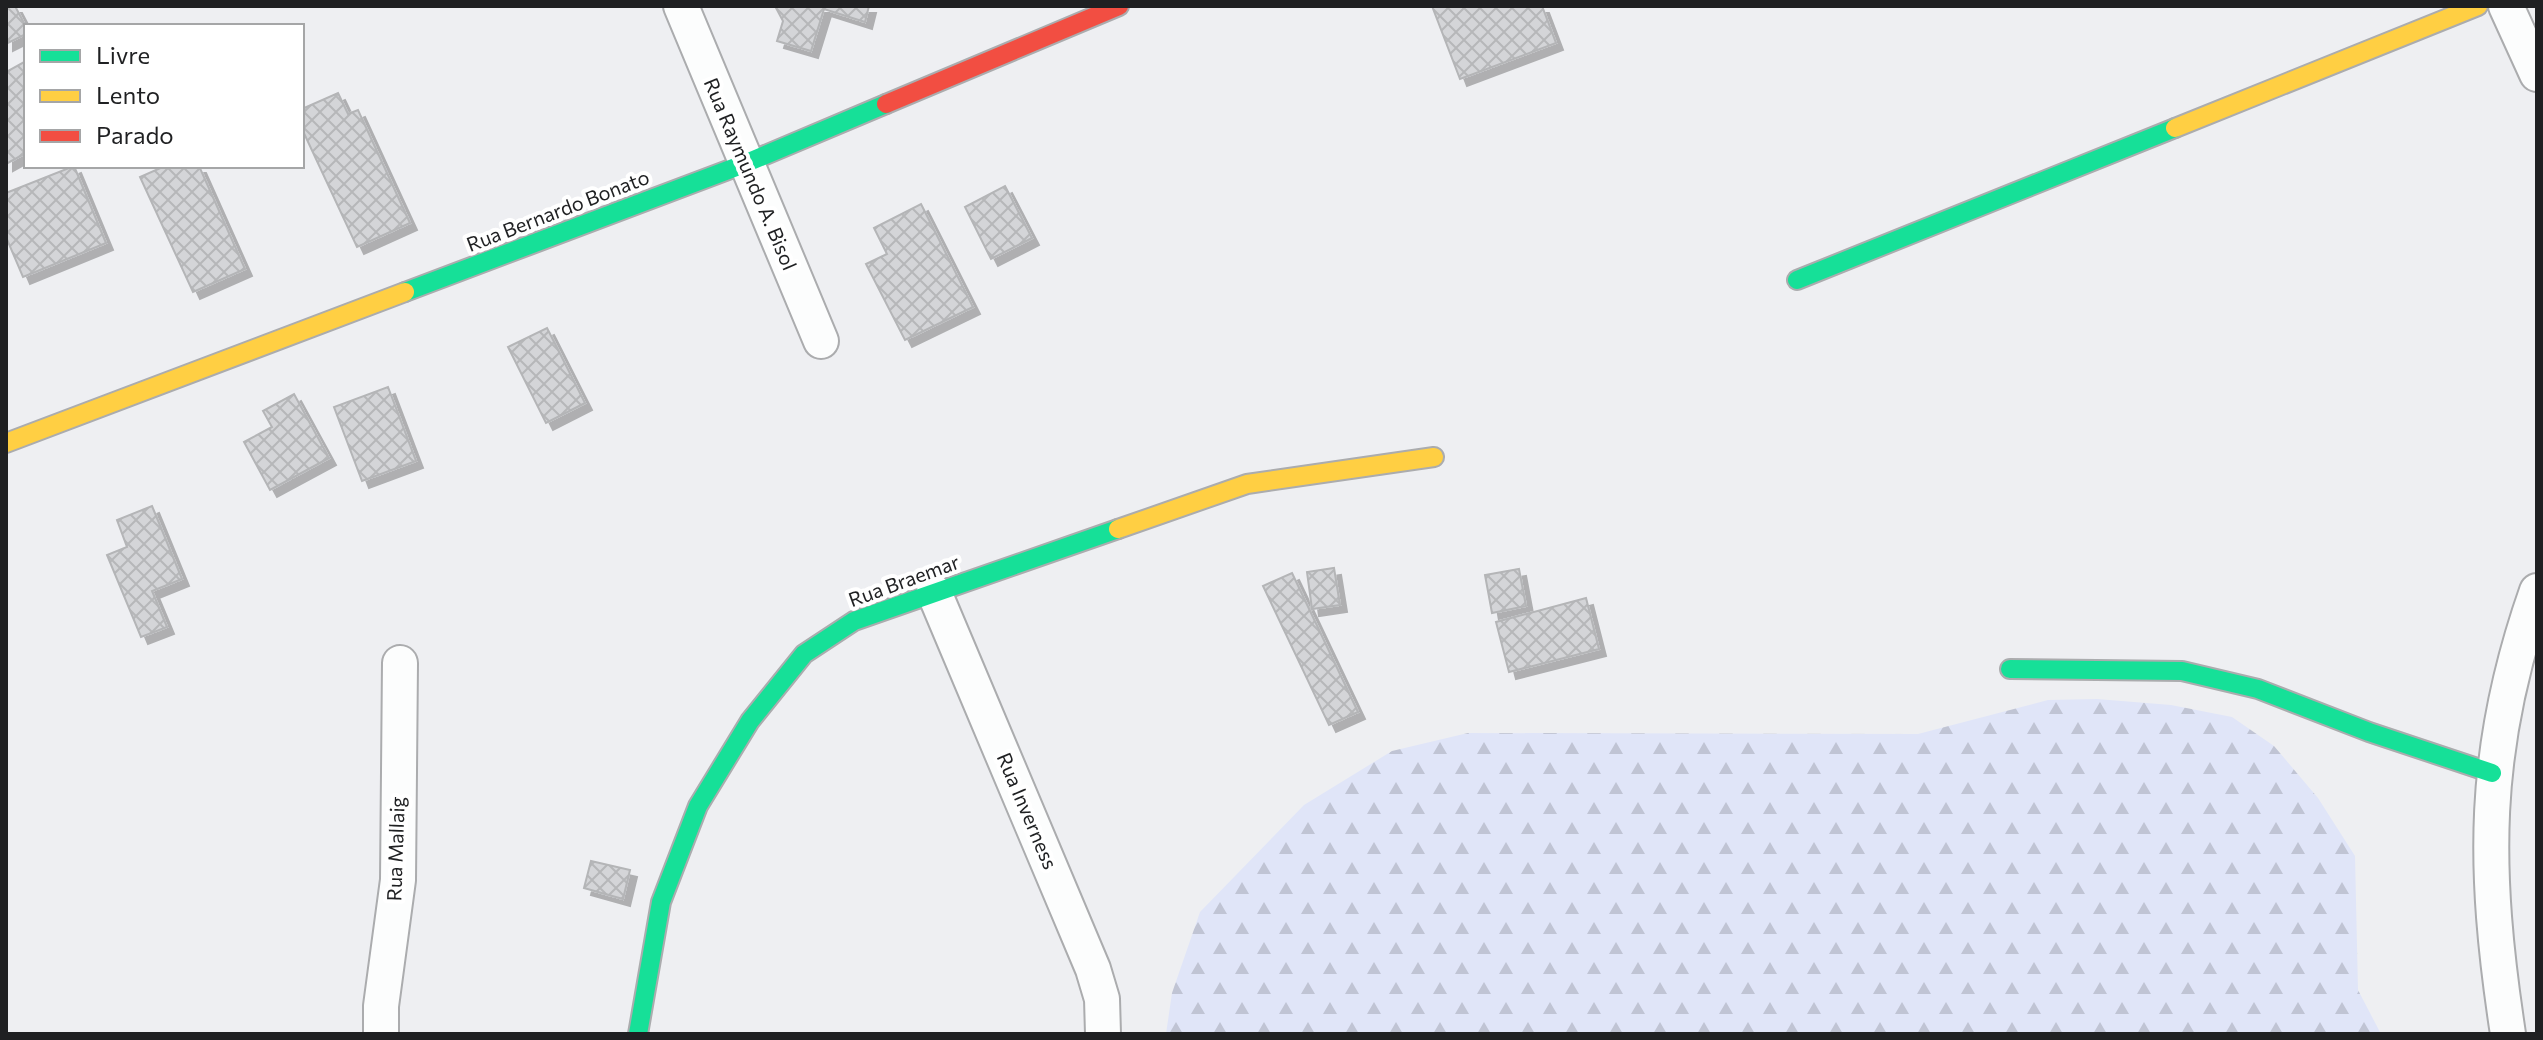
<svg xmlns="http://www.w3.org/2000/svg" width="2543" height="1040" font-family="Commissioner,sans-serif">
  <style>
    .forest { fill: url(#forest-firs) }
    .building { fill: url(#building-cross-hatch); stroke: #b4b5b7; stroke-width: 2; filter: url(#shadow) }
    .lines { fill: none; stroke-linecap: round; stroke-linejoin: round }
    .street-casing { stroke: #abacae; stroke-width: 38 }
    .fast-casing { stroke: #abacae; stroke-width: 22 }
    .slow-casing { stroke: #abacae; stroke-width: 22 }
    .jam-casing { stroke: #abacae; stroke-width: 22 }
    .street { stroke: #fcfdfd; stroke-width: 34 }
    .fast { stroke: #16e098; stroke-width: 18 }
    .slow { stroke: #ffcf43; stroke-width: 18 }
    .jam { stroke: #f24e42; stroke-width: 18 }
    .labels { text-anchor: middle; stroke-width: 8; stroke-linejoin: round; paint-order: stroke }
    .street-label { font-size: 20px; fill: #1f2022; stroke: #fff }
  </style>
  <defs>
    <pattern id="forest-firs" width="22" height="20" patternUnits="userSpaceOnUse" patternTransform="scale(2)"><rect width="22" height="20" fill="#e0e5f8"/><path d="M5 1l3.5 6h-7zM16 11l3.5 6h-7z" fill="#c0c4d4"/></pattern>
    <pattern id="building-cross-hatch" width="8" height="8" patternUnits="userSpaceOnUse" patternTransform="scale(2)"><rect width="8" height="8" fill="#d4d5d8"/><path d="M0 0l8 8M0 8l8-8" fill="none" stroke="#b6b7b9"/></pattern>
    <filter id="shadow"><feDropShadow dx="7" dy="7" stdDeviation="0" flood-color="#0004"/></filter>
  </defs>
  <rect width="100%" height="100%" fill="#eeeff2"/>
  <path class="forest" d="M2097 699 2171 705 2232 717 2274 746 2318 798 2355 856 2358 990 2381 1034H1166L1172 993 1200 912 1304 805 1392 751 1468 733 1918 734 2048 700Z"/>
  <path class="building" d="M6 6H15L26 27V34L6 44Z
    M775 6H869L865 22 824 9 811 51 777 41 783 21Z
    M1432 6H1542L1556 43 1460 79Z
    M26 61V153L6 164V72Z
    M338 93 348 114 358 110 410 223 357 247 302 129V109Z
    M74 166 106 243 23 277 6 237V193Z
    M165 166H199L245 269 193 292 140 177Z
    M1005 186 1032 238 991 259 965 207Z
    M921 204 973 307 905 340 866 264 887 254 874 228Z
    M547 328 585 403 546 423 508 347Z
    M388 387 416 461 362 481 334 407Z
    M294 394 329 458 270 490 244 442 272 427 263 411Z
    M152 506 182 579 152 591 167 627 141 637 107 555 127 547 117 520Z
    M1334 568 1340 605 1312 609 1307 572Z
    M1519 569 1526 606 1492 613 1485 575Z
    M1292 573 1358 712 1329 725 1263 586Z
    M1586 598 1599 649 1509 672 1496 622Z
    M591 861 630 870 623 899 584 888Z"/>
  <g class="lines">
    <defs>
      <path id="street" d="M681 6 821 341
        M2506 6 2537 74
        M934 592 1093 969 1102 999 1103 1034
        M381 1034V1006L398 880 400 663
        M2508 1034C2483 870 2481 750 2537 591"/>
      <path id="fast" d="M1797 280 2175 128
        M405 292 744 164 886 104
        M2010 669 2182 671 2258 689 2369 732 2492 773
        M638 1034 661 902 698 806 750 721 804 654 854 621 1118 529"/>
      <path id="slow" d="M2175 128 2478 6
        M6 443 405 292
        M1118 529 1247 484 1434 457"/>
      <path id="jam" d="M886 104 1119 6"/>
    </defs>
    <use href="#street" class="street-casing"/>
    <use href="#fast" class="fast-casing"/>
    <use href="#slow" class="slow-casing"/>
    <use href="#jam" class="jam-casing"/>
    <use href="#street" class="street"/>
    <use href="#fast" class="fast"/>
    <use href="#slow" class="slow"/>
    <use href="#jam" class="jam"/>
  </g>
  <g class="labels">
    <g class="street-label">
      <text transform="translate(750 174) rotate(67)" y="7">Rua Raymundo A. Bisol</text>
      <text transform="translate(558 211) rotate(-21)" y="7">Rua Bernardo Bonato</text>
      <text transform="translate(904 581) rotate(-20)" y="7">Rua Braemar</text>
      <text transform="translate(1027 811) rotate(67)" y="7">Rua Inverness</text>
      <text transform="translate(396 849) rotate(-88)" y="7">Rua Mallaig</text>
    </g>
  </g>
  <rect width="2543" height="1040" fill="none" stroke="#1f2022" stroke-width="16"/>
  <rect x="24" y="24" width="280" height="144" fill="#ffffff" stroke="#a5a6a7" stroke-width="2"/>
  <rect x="40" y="50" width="40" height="12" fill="#16e098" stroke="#a5a6a7" stroke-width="2"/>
  <text x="96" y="64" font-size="24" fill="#1f2022">Livre</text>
  <rect x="40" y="90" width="40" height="12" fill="#ffcf43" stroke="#a5a6a7" stroke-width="2"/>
  <text x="96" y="104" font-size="24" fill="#1f2022">Lento</text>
  <rect x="40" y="130" width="40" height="12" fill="#f24e42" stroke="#a5a6a7" stroke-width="2"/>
  <text x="96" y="144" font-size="24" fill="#1f2022">Parado</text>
</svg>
